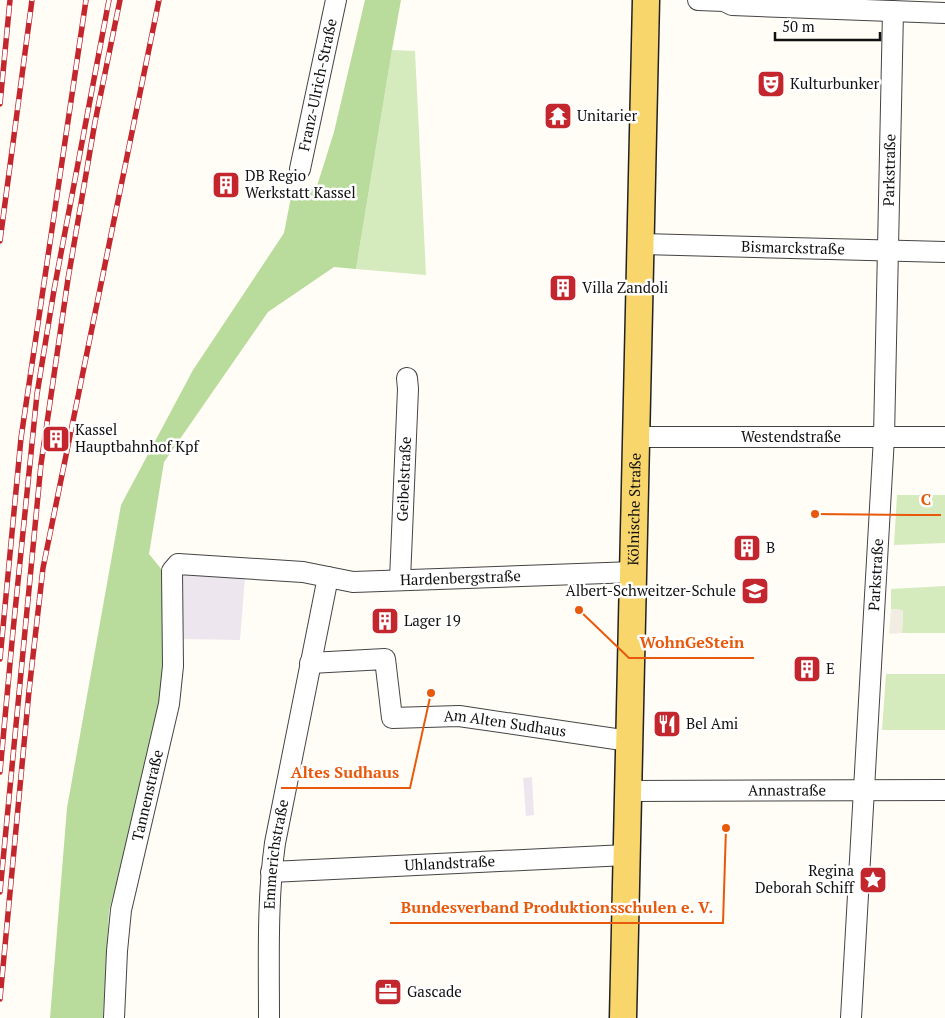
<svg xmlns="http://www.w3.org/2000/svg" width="945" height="1018" font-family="'PT Serif',serif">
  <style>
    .industrial { fill: #eee6ef }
    .green { fill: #d5ebbd }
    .forest { fill: #b9dc9c }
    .plaza { fill: #f1ede2 }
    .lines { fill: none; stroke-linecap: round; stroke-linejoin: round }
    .minor-casing { stroke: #444; stroke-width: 22 }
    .major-casing { stroke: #222; stroke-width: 29 }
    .minor { stroke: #fff; stroke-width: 20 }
    .major { stroke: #f9d66b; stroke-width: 26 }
    .rail-casing { stroke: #c4262e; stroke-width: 5.5 }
    .rail { stroke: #fff; stroke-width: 4; stroke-dasharray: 11; stroke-linecap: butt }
    .labels { text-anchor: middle; stroke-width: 5; stroke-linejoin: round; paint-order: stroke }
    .street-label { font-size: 15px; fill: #111; stroke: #fff }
    .poi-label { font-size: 15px; fill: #111; stroke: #fff; text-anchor: start }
    .leader { fill: none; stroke: #e8590c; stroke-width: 2 }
    .callout-dot { fill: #e8590c; stroke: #fff; stroke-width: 2 }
    .callout-label { font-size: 16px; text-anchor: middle; font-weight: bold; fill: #e8590c; stroke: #fff; stroke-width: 5; stroke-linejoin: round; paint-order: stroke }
  </style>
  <rect width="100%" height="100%" fill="#fffdf5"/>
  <path class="industrial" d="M180 575 245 578 240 640 181 639Z
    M532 777 534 815 526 816 523 778Z"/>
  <path class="green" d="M392 50 415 51 426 275 356 269Z
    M897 495H945V543L894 545Z
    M945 586V633H902L903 610 891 609V589Z
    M886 674H945V730H882Z"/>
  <path class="forest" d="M365 0H401L392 50 356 269 334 267 268 312 164 462 149 554 162 570 165 580 162 626V705L124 855 109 911 103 1018H50L67 808 121 505 193 370 284 233 291 197 317 186 334 132Z"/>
  <path class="plaza" d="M891 609 903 610 902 633 889 634Z"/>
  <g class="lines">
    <defs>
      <g id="minor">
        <path d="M698 0 724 1 732 5 945 13"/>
        <path id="s1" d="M300 169 336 0"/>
        <path id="s2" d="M642 244 945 252"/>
        <path id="s3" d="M637 437H945"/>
        <path id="s4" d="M400 580 408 389 407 378"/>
        <path id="s5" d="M310 663 385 659 392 718 459 716 629 741"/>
        <path id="s6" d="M628 791 945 790"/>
        <path id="s7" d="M271 872 626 855"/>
        <path id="s8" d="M114 1018 117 951 121 910 169 704 173 666 172 571 178 564 303 572 353 582 634 572"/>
        <path id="s9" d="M269 1018C269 960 267 900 275 843L328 577"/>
        <path id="s10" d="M851 1018 884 437 893 11"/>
      </g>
      <g id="major">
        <path id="s11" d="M623 1018 646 0"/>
      </g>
    </defs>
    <use href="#minor" class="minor-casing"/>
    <use href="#major" class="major-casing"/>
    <use href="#minor" class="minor"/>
    <use href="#major" class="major"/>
    <defs>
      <path id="rail" d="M0 104 10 0
        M0 241 32 0
        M0 659 21 438 86 0
        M0 772 13 631 37 394 54 290 109 0
        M0 892 41 464 68 279 95 122 120 0
        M0 999 29 691 43 568 159 0"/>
    </defs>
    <use href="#rail" class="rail-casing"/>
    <use href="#rail" class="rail"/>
  </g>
  <defs>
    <symbol id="theatre-square" viewBox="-11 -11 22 22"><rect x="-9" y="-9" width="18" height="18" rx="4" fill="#c4262e" stroke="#fff"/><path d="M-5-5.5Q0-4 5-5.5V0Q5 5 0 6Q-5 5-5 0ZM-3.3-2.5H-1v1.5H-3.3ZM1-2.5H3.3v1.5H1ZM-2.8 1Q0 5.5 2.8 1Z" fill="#fff"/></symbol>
    <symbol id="temple-square" viewBox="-11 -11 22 22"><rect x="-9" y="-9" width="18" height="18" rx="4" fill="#c4262e" stroke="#fff"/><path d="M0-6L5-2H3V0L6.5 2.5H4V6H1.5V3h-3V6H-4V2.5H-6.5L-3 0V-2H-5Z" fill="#fff"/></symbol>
    <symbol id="building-square" viewBox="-11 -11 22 22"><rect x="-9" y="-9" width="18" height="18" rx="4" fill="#c4262e" stroke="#fff"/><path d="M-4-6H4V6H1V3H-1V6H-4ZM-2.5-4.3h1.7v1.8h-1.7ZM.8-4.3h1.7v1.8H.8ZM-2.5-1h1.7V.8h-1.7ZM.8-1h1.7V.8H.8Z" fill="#fff"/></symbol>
    <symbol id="school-square" viewBox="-11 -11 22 22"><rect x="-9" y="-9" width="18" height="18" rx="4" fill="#c4262e" stroke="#fff"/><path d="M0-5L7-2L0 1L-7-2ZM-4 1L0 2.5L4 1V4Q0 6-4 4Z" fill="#fff"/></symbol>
    <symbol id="restaurant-square" viewBox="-11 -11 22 22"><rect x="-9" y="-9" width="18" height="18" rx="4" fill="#c4262e" stroke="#fff"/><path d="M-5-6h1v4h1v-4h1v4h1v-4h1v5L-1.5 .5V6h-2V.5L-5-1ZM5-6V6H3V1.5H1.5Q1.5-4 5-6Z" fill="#fff"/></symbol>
    <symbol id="sight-square" viewBox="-11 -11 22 22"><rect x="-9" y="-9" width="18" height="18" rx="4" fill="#c4262e" stroke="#fff"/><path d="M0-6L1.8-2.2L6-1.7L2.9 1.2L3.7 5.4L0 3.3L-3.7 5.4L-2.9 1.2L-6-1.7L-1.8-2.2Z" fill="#fff"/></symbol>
    <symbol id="office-square" viewBox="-11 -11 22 22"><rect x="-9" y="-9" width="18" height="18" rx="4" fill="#c4262e" stroke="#fff"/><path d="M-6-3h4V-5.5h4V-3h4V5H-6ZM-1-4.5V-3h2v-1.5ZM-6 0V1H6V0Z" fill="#fff"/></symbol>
  </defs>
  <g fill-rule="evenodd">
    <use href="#theatre-square" x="755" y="68" width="32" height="32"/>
    <use href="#temple-square" x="542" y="100" width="32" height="32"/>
    <use href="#building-square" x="210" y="169" width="32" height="32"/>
    <use href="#building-square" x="547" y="272" width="32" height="32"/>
    <use href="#building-square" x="40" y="423" width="32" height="32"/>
    <use href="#building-square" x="731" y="532" width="32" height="32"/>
    <use href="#school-square" x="739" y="575" width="32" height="32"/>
    <use href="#building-square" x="369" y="605" width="32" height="32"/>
    <use href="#building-square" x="791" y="653" width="32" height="32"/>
    <use href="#restaurant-square" x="651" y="708" width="32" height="32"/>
    <use href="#sight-square" x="857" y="864" width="32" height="32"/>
    <use href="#office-square" x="372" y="976" width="32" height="32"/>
  </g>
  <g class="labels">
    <g class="street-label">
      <text dy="5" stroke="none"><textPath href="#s1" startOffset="86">Franz-Ulrich-Straße</textPath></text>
      <text dy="5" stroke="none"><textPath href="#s10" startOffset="849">Parkstraße</textPath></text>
      <text dy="5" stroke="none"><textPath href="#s2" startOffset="151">Bismarckstraße</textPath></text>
      <text dy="5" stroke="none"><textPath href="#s3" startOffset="154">Westendstraße</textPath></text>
      <text dy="5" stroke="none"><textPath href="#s4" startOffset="101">Geibelstraße</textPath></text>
      <text dy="5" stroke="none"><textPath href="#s11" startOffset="509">Kölnische Straße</textPath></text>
      <text dy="5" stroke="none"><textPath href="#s10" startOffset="444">Parkstraße</textPath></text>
      <text dy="5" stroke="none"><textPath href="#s8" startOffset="746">Hardenbergstraße</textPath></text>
      <text dy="5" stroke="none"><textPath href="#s5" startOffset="248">Am Alten Sudhaus</textPath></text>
      <text dy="5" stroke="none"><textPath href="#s6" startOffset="159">Annastraße</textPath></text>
      <text dy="5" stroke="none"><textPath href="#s8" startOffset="226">Tannenstraße</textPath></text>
      <text dy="5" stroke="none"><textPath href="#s9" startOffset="164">Emmerichstraße</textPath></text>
      <text dy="5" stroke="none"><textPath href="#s7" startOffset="179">Uhlandstraße</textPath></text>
    </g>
    <g class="poi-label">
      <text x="790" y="89">Kulturbunker</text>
      <text x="577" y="121">Unitarier</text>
      <text x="245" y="181">DB Regio<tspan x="245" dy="17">Werkstatt Kassel</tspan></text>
      <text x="582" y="293">Villa Zandoli</text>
      <text x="75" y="435">Kassel<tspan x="75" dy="17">Hauptbahnhof Kpf</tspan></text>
      <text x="766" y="553">B</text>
      <text x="736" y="596" text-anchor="end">Albert-Schweitzer-Schule</text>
      <text x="404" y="626">Lager 19</text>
      <text x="826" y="674">E</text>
      <text x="686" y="729">Bel Ami</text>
      <text x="854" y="876" text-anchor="end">Regina<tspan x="854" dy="17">Deborah Schiff</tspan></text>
      <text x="407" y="997">Gascade</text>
    </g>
  </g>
  <path class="leader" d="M815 514L910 515H941M579 610L629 658H754M431 693L410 788H281M726 828L723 923H390"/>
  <g class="callout-dot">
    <circle cx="815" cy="514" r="5"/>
    <circle cx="579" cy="610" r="5"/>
    <circle cx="431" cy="693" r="5"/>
    <circle cx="726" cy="828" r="5"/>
  </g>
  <g class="callout-label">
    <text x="926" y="505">C</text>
    <text x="692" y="648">WohnGeStein</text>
    <text x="345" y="778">Altes Sudhaus</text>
    <text x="557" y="913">Bundesverband Produktionsschulen e. V.</text>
  </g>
  <path d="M775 32v8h105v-8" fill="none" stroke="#111111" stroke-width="2.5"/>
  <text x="782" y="32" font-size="15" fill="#111111" stroke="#ffffff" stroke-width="4" paint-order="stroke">50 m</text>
</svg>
